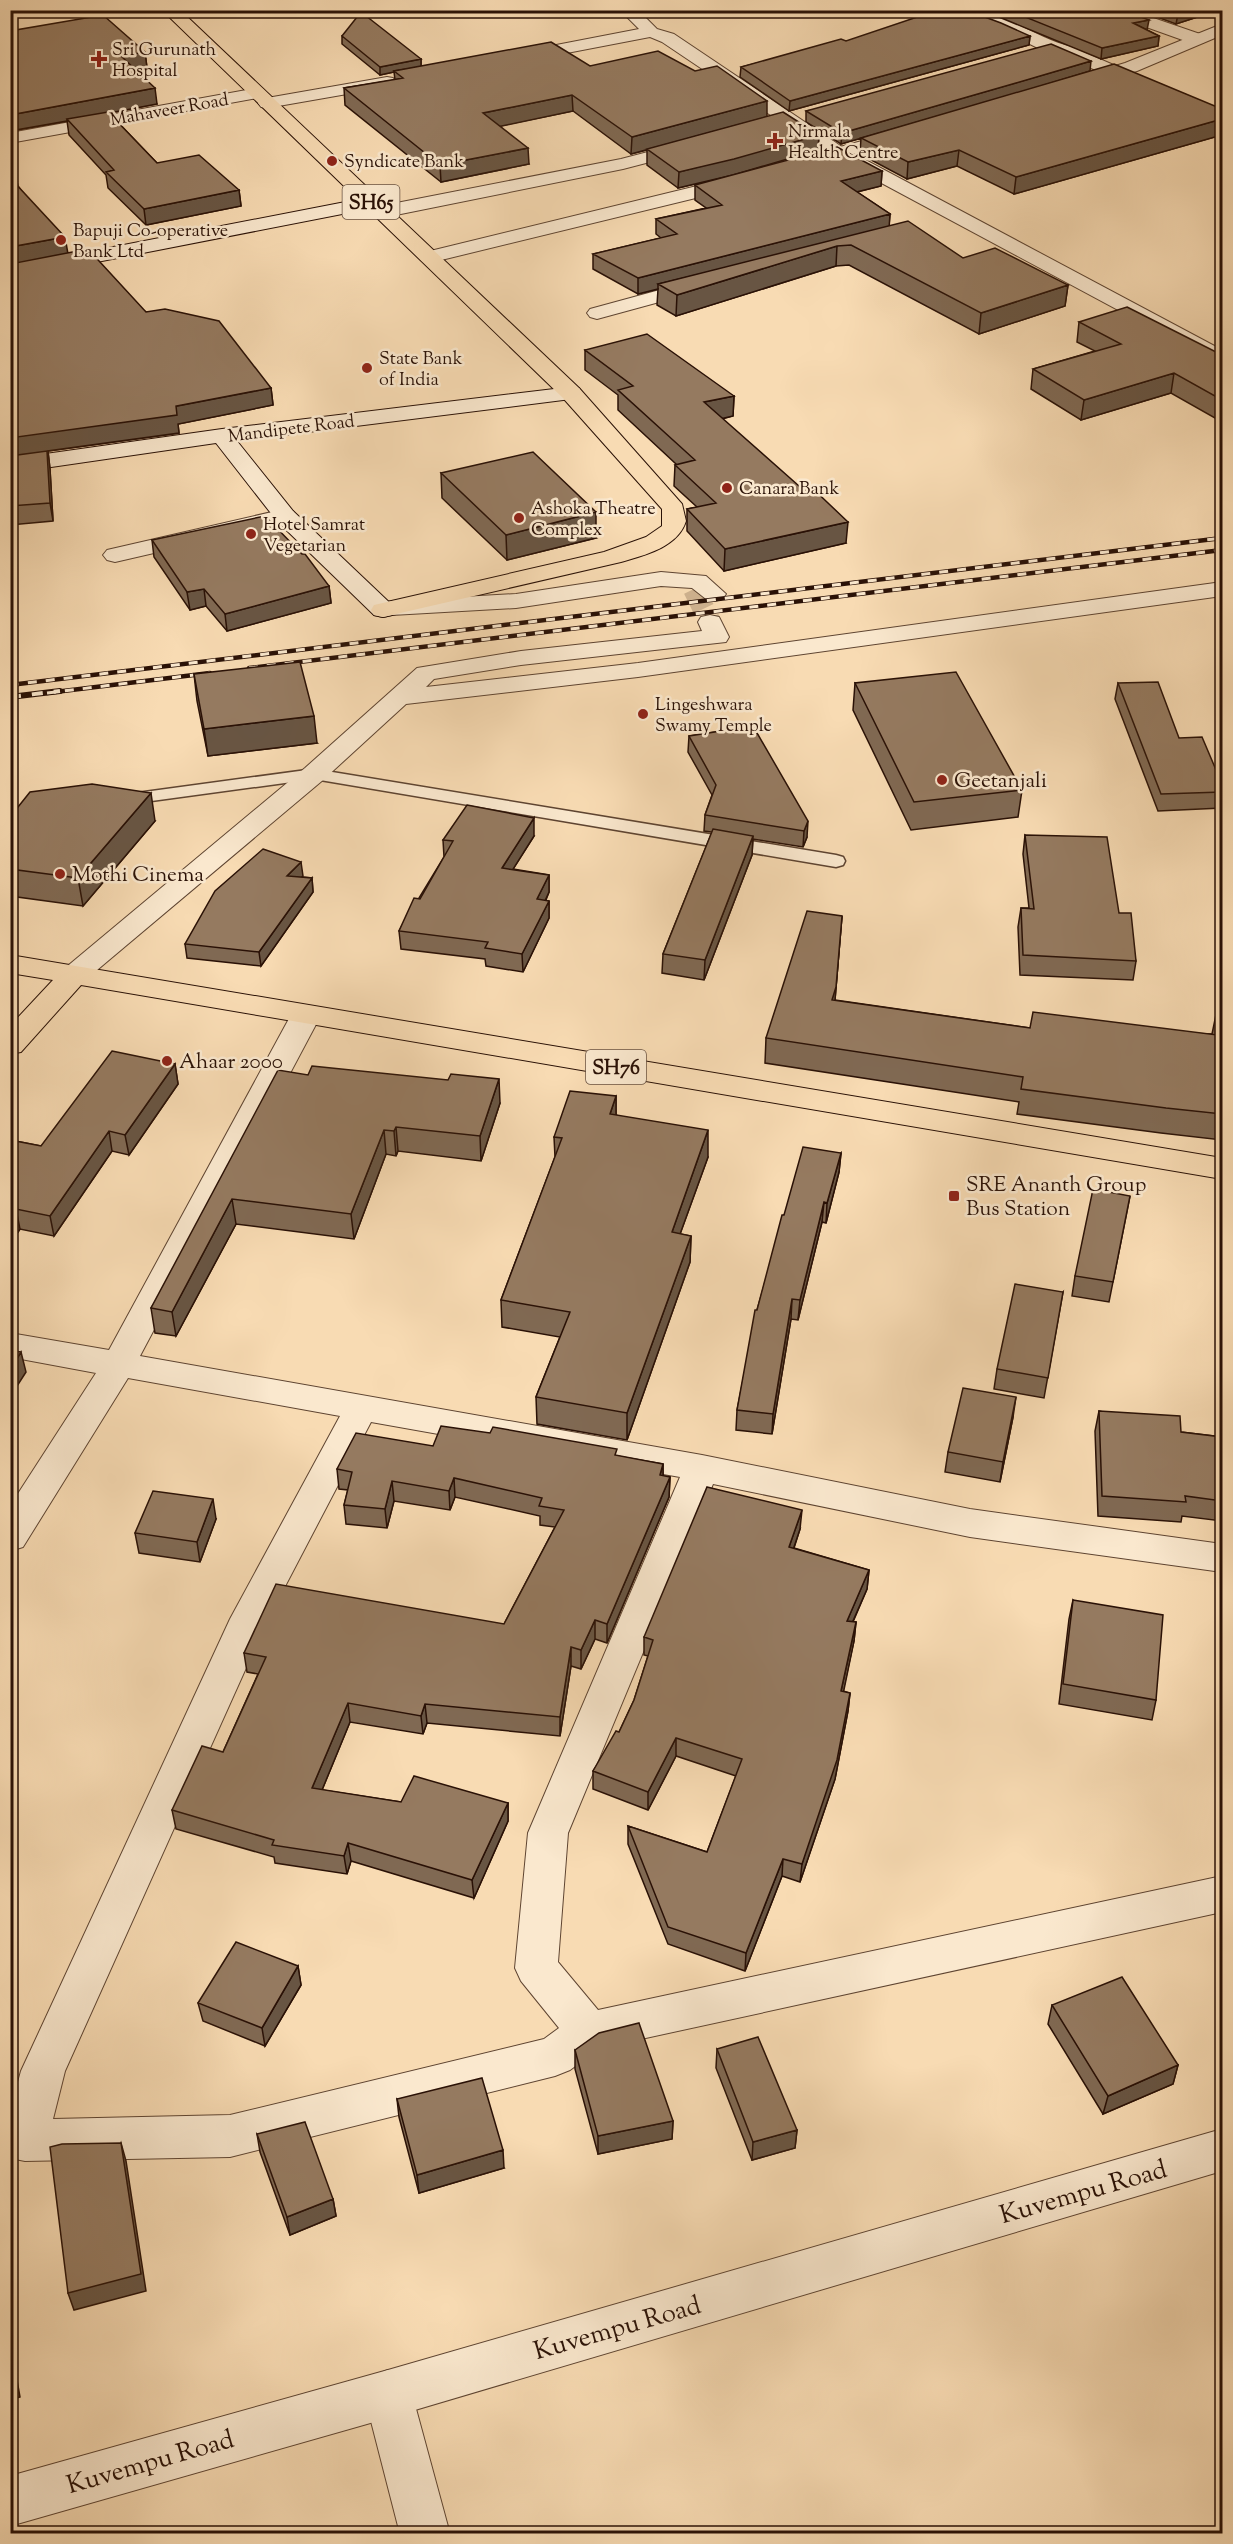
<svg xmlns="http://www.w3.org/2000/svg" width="1233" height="2544" font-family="'Sorts Mill Goudy',serif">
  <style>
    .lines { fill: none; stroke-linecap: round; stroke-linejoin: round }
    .minor-tunnel { stroke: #cfb390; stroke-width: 22; stroke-dasharray: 22 11; stroke-linecap: butt }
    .service-casing { stroke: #5e4431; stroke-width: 3 }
    .minor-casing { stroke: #5e4431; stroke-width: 2 }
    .tertiary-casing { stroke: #5e4431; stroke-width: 2 }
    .secondary-casing { stroke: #2a1106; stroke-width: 2 }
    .primary-casing { stroke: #2a1106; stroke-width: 2 }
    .service { fill: #fae8ce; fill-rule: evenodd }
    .minor { fill: #fae8ce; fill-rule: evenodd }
    .tertiary { fill: #fae8ce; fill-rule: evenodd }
    .secondary { fill: #fae8ce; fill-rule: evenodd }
    .primary { fill: #f8dbb3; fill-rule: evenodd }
    .rail-far1-casing { stroke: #2a1106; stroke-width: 4.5 }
    .rail-casing { stroke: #2a1106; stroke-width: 6 }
    .rail-far1 { stroke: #fae8ce; stroke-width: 3; stroke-dasharray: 9; stroke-linecap: butt }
    .rail { stroke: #fae8ce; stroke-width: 4; stroke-dasharray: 11; stroke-linecap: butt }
    .wall { fill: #806953; stroke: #2a1106; stroke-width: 1.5 }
    .shaded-wall { fill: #685543; stroke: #2a1106; stroke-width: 1.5 }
    .building { fill: #957a60; stroke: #2a1106; stroke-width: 1.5 }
    .poi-dot { fill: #8f2418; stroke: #fae8ce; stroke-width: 2 }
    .labels { text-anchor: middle; stroke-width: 5; stroke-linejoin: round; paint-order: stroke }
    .far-poi-label { font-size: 18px; fill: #2a1106; stroke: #fae8ce; text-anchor: start }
    .far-street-label { font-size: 18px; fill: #2a1106; stroke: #fae8ce }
    .shield { fill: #fae8ce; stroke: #685242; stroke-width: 1.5 }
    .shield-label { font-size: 20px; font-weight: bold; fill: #2a1106 }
    .poi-label { font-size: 21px; fill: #2a1106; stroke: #fae8ce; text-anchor: start }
    .near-street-label { font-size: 26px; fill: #2a1106; stroke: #fae8ce }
  </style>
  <rect width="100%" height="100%" fill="#f8dbb3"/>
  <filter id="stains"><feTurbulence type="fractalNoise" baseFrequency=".00333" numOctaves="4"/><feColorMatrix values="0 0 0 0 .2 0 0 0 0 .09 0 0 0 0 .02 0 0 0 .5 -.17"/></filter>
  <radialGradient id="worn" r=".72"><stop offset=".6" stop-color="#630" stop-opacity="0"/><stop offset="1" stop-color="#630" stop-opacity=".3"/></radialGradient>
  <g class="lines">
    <path class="minor-tunnel" d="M694 589 710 622"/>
    <defs>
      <path id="service" d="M314 769 836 855 843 857 845 861 843 865 836 867 314 779 122 805 116 804 113 800 116 796 122 795Z"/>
      <path id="minor" d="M174 10H210L208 13 175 20 167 15Z
        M620 10H638L657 29 674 34 845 149 1222 350V364L1215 362 833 157 662 42 650 37 520 62 512 57 520 52 639 29Z
        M950 10C958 10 966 9 974 10 1008 15 1039 39 1072 47L1222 112V123L1060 55 1044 51 1001 30 952 13Z
        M1105 10H1130L1203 35 1205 39 1203 43H1191L1107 13Z
        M387 77 393 78 396 82 393 86 267 108 261 107 258 103 261 99 267 98Z
        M257 88 263 89 266 93 263 97 10 143V133Z
        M690 141 696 142 699 146 696 150 623 169 381 218 374 216 372 212 374 208 381 206 621 159Z
        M700 279 707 281 710 285 707 289 597 319 590 317 587 313 590 309Z
        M285 509 293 511 296 516 293 521 115 562 107 560 103 555 107 550Z
        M661 572 706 576 726 594 722 599 714 601 706 599 692 588 661 586 516 608 392 615 383 613 380 608 383 603 392 601 516 594Z
        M1222 582V596L638 677 406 704 323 780 84 981 74 984 64 981 59 975 64 969 305 768 417 668 521 651 702 631 698 622 701 617 710 615 719 617 729 637 726 642 521 665 434 679 426 687 638 663Z
        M306 1006 316 1008 321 1015 140 1356 702 1455 970 1509 1222 1544V1572L970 1537 713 1484 568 1833 558 1962 598 2010 1222 1876V1912L600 2048 570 2070 555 2076 230 2157 25 2161 10 2158V2111L21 2071 230 1619 340 1416 128 1378 23 1547 10 1551V1506L96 1373 10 1357V1333L109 1350 291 1015 296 1008ZM371 1422 680 1477 528 1833 515 1968 521 1981 559 2028 544 2039 230 2115 53 2119 65 2071 268 1619Z
        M388 2370 405 2377 412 2394 450 2534H400L364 2394 371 2377Z"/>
      <path id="tertiary" d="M1222 24V35L1137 71 1081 87 1075 86 1072 82 1075 78 1125 63Z
        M902 130 908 131 911 135 908 139 802 168 796 167 793 163 796 159Z
        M738 176 745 178 747 182 745 186 429 263 422 261 419 257 422 253Z
        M1222 2129V2171L388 2418 10 2526V2476L388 2370Z"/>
      <path id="secondary" d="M371 197 378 199 380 203 378 207 10 279V267Z
        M571 387 579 388 582 393 579 398 237 441 293 511 392 605 395 610 392 615 383 617 374 615 277 521 216 443 10 473V459L222 429Z"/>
      <path id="primary" d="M162 10H180L579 388 682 504 686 521C678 547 645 555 621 562L383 617 374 615 371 610 374 605 604 552 646 537 662 526V509L563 398Z
        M10 955 1222 1158V1179L81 985 21 1052 10 1054V1026L53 980 10 973Z"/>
    </defs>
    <use href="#service" class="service-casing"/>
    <use href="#minor" class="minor-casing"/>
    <use href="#tertiary" class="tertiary-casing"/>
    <use href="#secondary" class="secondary-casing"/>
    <use href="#primary" class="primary-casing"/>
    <use href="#service" class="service"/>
    <use href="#minor" class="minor"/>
    <use href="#tertiary" class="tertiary"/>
    <use href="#secondary" class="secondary"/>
    <use href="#primary" class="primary"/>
    <defs>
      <path id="rail-far1" d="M249 668 1222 550
        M10 685 1222 538
        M47 693 210 673"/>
      <path id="rail" d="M10 697 60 691"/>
    </defs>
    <use href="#rail-far1" class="rail-far1-casing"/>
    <use href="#rail" class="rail-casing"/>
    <use href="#rail-far1" class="rail-far1"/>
    <use href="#rail" class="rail"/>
  </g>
  <path class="wall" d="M982 10H1123L1147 30 1159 36 1158 46 1101 59Z
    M1138 10H1219L1176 24Z
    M10 31 145 52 147 68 135 70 157 104 109 113 157 163 239 190 241 206 146 225 108 188 106 175 69 135 67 121 10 131Z
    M342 36 421 59V66H590L767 117 819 135 818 150 733 175 678 188 647 165V150L631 154 573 111 500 126 529 164 441 182 345 105 344 88 395 80 394 72 380 75 342 44Z
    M1030 36 1029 45 789 111 740 77 741 67 846 41Z
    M1090 71 1222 109V135L1014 194 957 166 907 179 860 154 861 138 841 144 806 122V111Z
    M882 171 881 186 857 192 890 214 889 226 963 258 1068 285 1065 306 979 334 849 265 836 266 676 316 657 305 658 289 638 294 593 269V254L661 238 656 234V219L706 208 695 200V185Z
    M10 174 17 181 18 186 68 253 146 312 271 388 273 405 178 424 179 433 48 451 50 469 53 521 10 525Z
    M1079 322 1222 355V422L1171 393 1081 420 1031 389 1033 369 1095 351 1077 342Z
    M585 350 734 396 733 416 722 419 846 543 724 571 687 531V509L697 507 674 486 675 465 676 464 618 410V395L585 370Z
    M441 473 596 538 507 560 442 498Z
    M152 540 329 586 331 603 227 631 206 606 190 610 154 557Z
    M194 674 317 743 208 756 197 701Z
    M855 683 1022 790 1018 817 911 830 853 710Z
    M1118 683 1179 738 1222 784V808L1158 811 1115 699Z
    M753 726 807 837 803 847 753 839 752 855 704 980 662 973 663 954 712 832 704 831 705 815 712 795 688 752 689 736Z
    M10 817 155 821 83 906 10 896Z
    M1025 835 1119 913 1136 961 1133 980 1020 975 1018 927 1021 908H1029L1023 854Z
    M534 836 513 869 549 875V892L546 900 549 901V918L523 972 486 966 485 959 401 949 399 931 444 857 443 840Z
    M303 876 302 877 312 878 313 892 261 966 187 958 185 944Z
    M842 916 835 1000 1030 1028 1212 1034 1218 1005 1222 1006V1140L1161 1133 1017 1114 1019 1102 765 1063 766 1038Z
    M175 1064 178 1084 129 1155 112 1151 54 1236 20 1229 10 1244V1140L41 1146Z
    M308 1075 500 1103 481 1161 398 1151 396 1156 386 1154 354 1239 236 1224 176 1336 155 1333 151 1308Z
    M616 1096V1115L708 1157 680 1234 691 1236 690 1262 627 1440 537 1424 536 1397 560 1337 502 1327 501 1300 555 1157 554 1137Z
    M841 1153 839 1172 826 1223 822 1222 798 1320 791 1319 772 1434 736 1430 737 1410 757 1310 784 1215Z
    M1130 1196 1109 1302 1072 1296 1075 1276Z
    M1063 1292 1044 1398 994 1389 997 1369Z
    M1099 1411 1181 1432 1222 1437V1521L1182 1516 1181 1522 1098 1516 1095 1431Z
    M1013 1417 1000 1482 945 1472 948 1452Z
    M433 1446 617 1456 663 1464V1476L670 1477 669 1497 607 1643 595 1639 581 1669 571 1666 560 1736 427 1723 423 1734 350 1722 322 1790 401 1802 508 1803V1821L474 1898 351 1861 347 1874 275 1863 274 1857 176 1829 172 1810 223 1752 258 1674 247 1672 244 1653 504 1624 555 1527 540 1525V1516L455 1497 450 1510 394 1501 387 1528 346 1524 344 1505 348 1490 339 1489 337 1469Z
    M216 1519 200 1562 139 1553 135 1533Z
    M800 1529 794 1548 869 1570 867 1589 853 1622H856L854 1641 843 1691 850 1693 848 1711 835 1779 800 1882 782 1876 745 1971 668 1944 628 1844V1826L707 1852 736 1776 676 1756 648 1810 593 1789V1771L619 1732 634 1700 648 1656 644 1655V1637Z
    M1073 1600 1156 1700 1152 1720 1059 1704 1069 1619Z
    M298 1966 301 1985 265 2046 203 2021 198 2003Z
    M1052 2005 1178 2065 1173 2084 1103 2114 1048 2024Z
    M717 2049 797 2130 795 2148 752 2160 716 2068Z
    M575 2050 673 2121 672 2139 598 2154 575 2069Z
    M397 2099 504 2168 419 2193 399 2117Z
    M257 2134 333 2199 336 2216 290 2235 260 2152Z"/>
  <path class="shaded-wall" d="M1188 10H1219L1176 24 1178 14Z
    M1149 20 1147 30 1133 23Z
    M1030 36 1029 45 789 111 790 101Z
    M1159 36 1158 46 1101 59 1102 48Z
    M145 52 147 68 123 72 121 56Z
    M421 59V67L394 71V72L380 75V67Z
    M1091 61 1090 71 1015 94 841 144 842 133Z
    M155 88 157 104 68 121 67 119V121L10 131V115Z
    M572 95 573 111 483 130V113Z
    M767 101V117L631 154 632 137Z
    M1222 119V135L1014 194 1016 177Z
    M819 135 818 150 733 175 678 188 679 172Z
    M528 148 529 164 441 182 440 165Z
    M959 150 957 166 907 179 908 162Z
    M882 171 881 186 840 196 841 181Z
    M239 190 241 206 146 225 144 209Z
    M890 214 889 229 658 284V289L638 294V278Z
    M65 237 68 254 10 265V247Z
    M837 246 836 266 676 316 677 295Z
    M1068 285 1065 306 979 334 981 313Z
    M1174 373 1171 393 1081 420 1084 400Z
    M271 388 273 405 178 424 179 433 48 451 50 469 53 521 50 503 10 457V438Z
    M734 396 733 416 703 423 704 402Z
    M596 512V538L507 560 506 535Z
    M848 522 846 543 724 571 725 549Z
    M329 586 331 603 227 631 225 614Z
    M204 589 206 606 190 610 187 592Z
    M314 716 317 743 208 756 204 729Z
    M151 793 155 821 83 906 78 878Z
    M534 818V836L503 885 502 868Z
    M808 821 807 837 803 847 804 831Z
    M753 836 752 855 704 980 705 960Z
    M301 862 303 876 288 890 287 876Z
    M549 875V892L538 916 537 899Z
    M312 878 313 892 261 966 259 952Z
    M549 901V918L523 972 522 954Z
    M842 916 834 1012 832 1000Z
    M175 1064 178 1084 129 1155 125 1135Z
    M499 1079 500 1103 481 1161 480 1136Z
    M616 1096V1123L610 1114Z
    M396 1127 398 1151 396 1156 394 1131Z
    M384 1130 386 1154 354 1239 351 1214Z
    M708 1130V1157L671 1259 672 1232Z
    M109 1131 112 1151 54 1236 50 1216Z
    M841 1153 839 1172 826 1223 827 1203Z
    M232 1199 236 1224 176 1336 172 1312Z
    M824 1202 822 1222 798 1320 800 1300Z
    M16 1209 20 1229 10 1244V1217Z
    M691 1236 690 1262 627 1440V1413Z
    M792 1299 791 1319 772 1434 773 1414Z
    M21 1352 26 1372 10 1397V1370Z
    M1016 1397 1013 1417 1000 1482 1003 1462Z
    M663 1464V1483L660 1475Z
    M670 1477 669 1497 607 1643V1624Z
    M454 1478 455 1497 450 1510 449 1491Z
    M392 1481 394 1501 387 1528 385 1509Z
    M213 1499 216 1519 200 1562 197 1542Z
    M802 1510 800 1529 788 1565 789 1547Z
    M869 1570 867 1589 845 1639 847 1621Z
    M595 1620V1639L581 1669V1650Z
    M856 1622 854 1641 840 1709 841 1691Z
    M571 1647V1666L560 1736V1717Z
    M850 1693 848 1711 835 1779 800 1882 802 1864Z
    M348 1703 350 1722 315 1807 312 1788Z
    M425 1704 427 1723 423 1734 421 1716Z
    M676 1738V1756L648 1810V1792Z
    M508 1803V1821L474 1898 472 1880Z
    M348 1843 351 1861 347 1874 344 1856Z
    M783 1859 782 1876 745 1971 746 1953Z
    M298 1966 301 1985 265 2046 262 2028Z
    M1178 2065 1173 2084 1103 2114 1108 2096Z
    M673 2121 672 2139 598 2154V2136Z
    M797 2130 795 2148 752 2160 753 2142Z
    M121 2143 126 2161 146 2291 74 2310 68 2293Z
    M503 2150 504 2168 419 2193 417 2175Z
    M333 2199 336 2216 290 2235 287 2217Z
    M10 2341 20 2397 10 2400Z"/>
  <path class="building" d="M938 10H966L1001 23 1030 36 790 101 741 67 841 39 846 41Z
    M1008 10H1123L1149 20 1133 23 1159 36 1102 48Z
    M1169 10H1188L1178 14Z
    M361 12 421 59 380 67 342 36Z
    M103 15 145 52 121 56 155 88 10 115V31Z
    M551 42 590 66 658 51 695 71 717 66 767 101 632 137 572 95 483 113 528 148 440 165 344 88 403 78 394 71Z
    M1051 44 1091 61 1016 83 842 133 806 111Z
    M1114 64 1222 109V119L1016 177 959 150 908 162 861 138Z
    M108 112 157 163 199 155 239 190 144 209 106 172 114 170 67 119Z
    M783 112 819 135 734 159 679 172 647 149Z
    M837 147 882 171 841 181 890 214 638 278 593 254 677 234 656 219 722 205 695 185Z
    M10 174 17 181 14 182 65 237 10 247Z
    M908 221 963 258 995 248 1068 285 981 313 851 245 837 246 677 295 658 284Z
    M88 249 146 312 165 309 219 321 271 388 176 406 177 415 10 438V264Z
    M1127 307 1222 355V400L1174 373 1084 400 1033 369 1121 344 1079 322Z
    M647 334 734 396 704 402 799 486 808 484 848 522 725 549 687 509 716 503 675 465 695 460 618 390 633 386 585 350Z
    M47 451 50 503 10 506V456Z
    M533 452 596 512 506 535 441 473Z
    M265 516 302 554H305L329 586 225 614 204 589 187 592 152 540Z
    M300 662 314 716 204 729 194 674Z
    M956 672 1022 790 914 802 855 683Z
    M1158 682 1179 738 1202 737 1222 784V792L1161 794 1118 683Z
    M753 726 808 821 804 831 705 815 716 785 689 736Z
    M92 784 151 793 78 878 10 869V817L30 792Z
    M467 805 534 818 502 868 549 875 537 899 549 901 522 954 485 948 488 942 399 931 414 898 420 899 453 841 443 840Z
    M713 829 753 836 705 960 663 954Z
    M1025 835 1107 837 1119 913H1131L1136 961 1023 955 1021 908 1034 909Z
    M263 849 301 862 287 876 312 878 259 952 185 944 215 891Z
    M807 911 842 916 836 987 832 1000 1030 1028 1033 1012 1217 1035 1218 1005 1222 1006V1114L1166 1108 1021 1089 1023 1077 766 1038Z
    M112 1051 175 1064 125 1135 109 1131 50 1216 16 1209 10 1217V1140L41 1146Z
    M312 1066 448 1080 451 1074 499 1079 480 1136 396 1127 394 1131 384 1130 351 1214 232 1199 172 1312 151 1308 278 1070 308 1075Z
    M570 1091 616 1096 610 1114 708 1130 672 1232 691 1236 627 1413 536 1397 570 1312 501 1300 562 1138 554 1137Z
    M803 1147 841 1153 827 1203 824 1202 800 1300 792 1299 773 1414 737 1410 755 1310H757L782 1215H784Z
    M1093 1189 1130 1196 1113 1282 1075 1276Z
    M1015 1284 1063 1292 1048 1378 997 1369Z
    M10 1350 21 1352 10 1370Z
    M963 1388 1016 1397 1003 1462 948 1452Z
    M1099 1411 1180 1416 1181 1432 1222 1437V1501L1185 1496 1186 1502 1102 1496Z
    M441 1426 490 1433 493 1427 617 1449 615 1455 663 1464 660 1475 670 1477 607 1624 595 1620 581 1650 571 1647 560 1717 425 1704 421 1716 348 1703 312 1788 401 1802 414 1776 508 1803 472 1880 348 1843 344 1856 272 1845 274 1840 172 1810 202 1746 223 1752 266 1657 244 1653 276 1584 504 1624 564 1510 539 1506 542 1498 454 1478 449 1491 392 1481 385 1509 344 1505 352 1472 337 1469 356 1433 433 1446Z
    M707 1487 802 1510 789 1547 869 1570 847 1621 856 1622 841 1691 850 1693 837 1760 802 1864 783 1859 746 1953 668 1927 628 1826 707 1852 742 1759 676 1738 648 1792 593 1771 616 1731 619 1732 634 1700 653 1640 644 1637Z
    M153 1491 213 1499 197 1542 135 1533Z
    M1073 1600 1163 1615 1156 1700 1063 1684Z
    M236 1942 298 1966 262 2028 198 2003Z
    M1122 1977 1178 2065 1108 2096 1052 2005Z
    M639 2023 673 2121 598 2136 575 2050 599 2033Z
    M758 2037 797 2130 753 2142 717 2049Z
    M482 2078 503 2150 417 2175 397 2099Z
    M305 2122 333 2199 287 2217 257 2134Z
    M121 2143 141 2274 68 2293 50 2147 62 2144Z"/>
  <g class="poi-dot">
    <path d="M96 50h6v6h6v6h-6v6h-6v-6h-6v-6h6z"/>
    <path d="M772 132h6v6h6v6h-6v6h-6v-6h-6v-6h6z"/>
    <circle cx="332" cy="161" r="6"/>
    <circle cx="61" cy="240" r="6"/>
    <circle cx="367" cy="368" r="6"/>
    <circle cx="727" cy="488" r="6"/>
    <circle cx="519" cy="518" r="6"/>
    <circle cx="251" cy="534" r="6"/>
    <circle cx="643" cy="714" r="6"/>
    <circle cx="942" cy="780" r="6"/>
    <circle cx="60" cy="874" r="6"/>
    <circle cx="167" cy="1061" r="6"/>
    <rect x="948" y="1190" width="12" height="12" rx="3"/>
  </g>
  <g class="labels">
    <g class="far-poi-label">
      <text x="112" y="55">Sri Gurunath<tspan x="112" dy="21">Hospital</tspan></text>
      <text x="788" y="137">Nirmala<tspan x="788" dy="21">Health Centre</tspan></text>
      <text x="344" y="167">Syndicate Bank</text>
      <text x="73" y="236">Bapuji Co-operative<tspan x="73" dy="21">Bank Ltd</tspan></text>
      <text x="379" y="364">State Bank<tspan x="379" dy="21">of India</tspan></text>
      <text x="739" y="494">Canara Bank</text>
      <text x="531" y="514">Ashoka Theatre<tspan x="531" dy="21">Complex</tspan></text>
      <text x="263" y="530">Hotel Samrat<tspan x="263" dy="21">Vegetarian</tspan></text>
      <text x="655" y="710">Lingeshwara<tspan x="655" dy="21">Swamy Temple</tspan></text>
    </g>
    <g class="far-street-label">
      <text transform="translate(169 109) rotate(-10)" y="6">Mahaveer Road</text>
      <text transform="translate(291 428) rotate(-7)" y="6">Mandipete Road</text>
    </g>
    <g class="shield">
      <rect x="342.5" y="185" width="57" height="34" rx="4.5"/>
      <rect x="586" y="1050" width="60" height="34" rx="4.5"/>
    </g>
    <g class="shield-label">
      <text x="371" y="209">SH65</text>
      <text x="616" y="1074">SH76</text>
    </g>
    <g class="poi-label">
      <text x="954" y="787">Geetanjali</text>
      <text x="72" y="881">Mothi Cinema</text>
      <text x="179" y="1068">Ahaar 2000</text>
      <text x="966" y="1191">SRE Ananth Group<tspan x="966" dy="24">Bus Station</tspan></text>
    </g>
    <g class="near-street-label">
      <text transform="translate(1083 2191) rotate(-16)" y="9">Kuvempu Road</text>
      <text transform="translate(617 2327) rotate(-16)" y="9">Kuvempu Road</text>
      <text transform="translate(150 2461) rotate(-16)" y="9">Kuvempu Road</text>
    </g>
  </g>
  <rect width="1233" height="2544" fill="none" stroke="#f8dbb3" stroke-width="36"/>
  <rect x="12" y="12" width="1209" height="2520" fill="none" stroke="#2a1106" stroke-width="3"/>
  <rect x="18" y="18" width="1197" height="2508" fill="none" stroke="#2a1106" stroke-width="1.5"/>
  <rect width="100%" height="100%" filter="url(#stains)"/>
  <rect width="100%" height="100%" fill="url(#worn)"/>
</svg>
